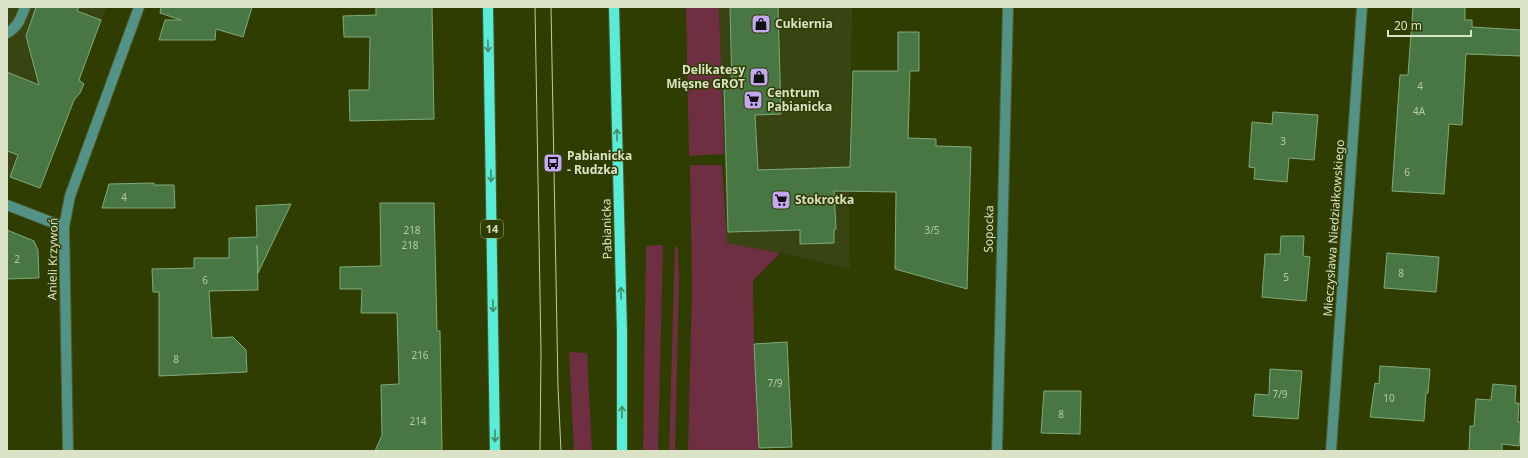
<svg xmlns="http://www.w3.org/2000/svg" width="1528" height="458" font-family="'Noto Sans',sans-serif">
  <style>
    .built { fill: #384412 }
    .green { fill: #6e2f43 }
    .building { fill: #497744; stroke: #80aa7b }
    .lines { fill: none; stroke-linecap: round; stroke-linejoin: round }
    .minor-casing { stroke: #4f5b24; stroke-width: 12 }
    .major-casing { stroke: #4f5b24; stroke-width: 12 }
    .minor { stroke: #529287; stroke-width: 10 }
    .major { stroke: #57edd8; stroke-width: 10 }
    .tram { stroke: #c1caa9; stroke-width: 1 }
    .oneway { stroke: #428c61 }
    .labels { text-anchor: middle; stroke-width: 3; stroke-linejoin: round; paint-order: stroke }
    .number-label { font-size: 10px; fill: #b6c8a6 }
    .shield { fill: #303d00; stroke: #a7b18b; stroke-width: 1 }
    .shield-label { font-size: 11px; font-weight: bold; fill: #dae3c6 }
    .poi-label { font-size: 12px; font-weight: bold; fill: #dae3c6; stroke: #303d00; text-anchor: start }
    .street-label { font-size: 12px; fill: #dae3c6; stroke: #303d00 }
  </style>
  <rect width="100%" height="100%" fill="#303d00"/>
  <path class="built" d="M7 7H107L39 187 7 175Z
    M719 7H852L849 192 850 269 786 254 727 243Z"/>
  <path class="green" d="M686 7H719L724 154 689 156Z
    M690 165H722L727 243 780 253 753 281 754 344 759 451H688L692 288Z
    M663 245 658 451H643L646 246Z
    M675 247H678L679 281 675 451H669Z
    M569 352 587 353 592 451H574Z"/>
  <path class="building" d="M36 7H79L77 11 101 20 79 80 84 84 80 93 74 100 40 188 10 177 18 155 7 151V72L39 85 26 36Z
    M161 7H252L243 37 216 29 215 40H159L165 20H181L160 13Z
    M376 7H432L434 119 350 121 349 90H369L370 37H344L343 16 376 15Z
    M730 7H778L781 114 755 115 758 170 850 167 853 71H898V32H919V71H910L908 138 936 139V146L971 147 967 289 895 269 896 192 834 191 836 229H834V243L800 244V230L728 232 724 86H732Z
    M1413 7H1465V20H1472V27L1521 30V56L1466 54 1462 125 1449 124 1444 194 1392 191 1400 75H1408Z
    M1273 112 1318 115 1314 160 1289 158 1287 182 1254 179 1255 168 1249 167 1252 122 1272 124Z
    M154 183V185H174L175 208H102L109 184Z
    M380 203H434L437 331H440L442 451H375L382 435 381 385 399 384 397 313H361L362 289H340V267L381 266Z
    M291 204 258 273 257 245 258 290 209 291 212 338 233 337 246 350 247 372 159 376V292H153L152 269 194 268V258H229V238L257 237 256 206Z
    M7 230 34 241 38 250 39 278 7 279Z
    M1281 236H1304L1303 256 1310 257 1306 301 1262 297 1265 254H1280Z
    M1387 253 1439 257 1436 292 1384 288Z
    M787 342 792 447 759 448 754 344Z
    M1380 366 1430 369 1428 393H1426L1424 421 1370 417 1375 383 1379 384Z
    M1270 369 1302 371 1298 419 1253 416 1255 394 1269 395Z
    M1493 384 1516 386 1515 403H1519L1518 422H1521L1519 446 1502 444V451H1469L1470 426H1474L1476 399 1491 400Z
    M1044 391H1081L1080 434 1041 433Z"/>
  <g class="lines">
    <defs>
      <path id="minor" d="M7 33C18 27 21 18 25 7
        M7 205 64 227
        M68 451 64 227 70 196 139 7
        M997 451 1008 7
        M1331 451 1362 7"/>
      <path id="major" d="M488 7 495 451
        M614 7 622 332V451"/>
    </defs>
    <use href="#minor" class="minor-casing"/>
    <use href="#major" class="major-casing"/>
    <use href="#minor" class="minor"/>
    <use href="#major" class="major"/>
    <path class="tram" d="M535 7 541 352 540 451
      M551 7 558 387 561 451"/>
  </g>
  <defs><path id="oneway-shaft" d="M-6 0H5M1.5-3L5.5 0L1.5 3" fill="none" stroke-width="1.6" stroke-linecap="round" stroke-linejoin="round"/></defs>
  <g class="oneway">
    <use href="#oneway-shaft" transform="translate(488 46) rotate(89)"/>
    <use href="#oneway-shaft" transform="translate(617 135) rotate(-91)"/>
    <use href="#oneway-shaft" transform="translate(491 176) rotate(89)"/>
    <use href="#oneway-shaft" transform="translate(621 293) rotate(-91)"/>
    <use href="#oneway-shaft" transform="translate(493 306) rotate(89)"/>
    <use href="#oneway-shaft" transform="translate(622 412) rotate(-90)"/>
    <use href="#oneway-shaft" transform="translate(495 436) rotate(89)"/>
  </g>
  <defs>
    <symbol id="shop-square" viewBox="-11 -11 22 22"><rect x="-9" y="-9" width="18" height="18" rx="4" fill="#c4a7f1" stroke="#303d00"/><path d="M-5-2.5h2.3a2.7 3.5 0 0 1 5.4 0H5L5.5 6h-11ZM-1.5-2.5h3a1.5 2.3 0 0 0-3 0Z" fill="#111"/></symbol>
    <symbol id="supermarket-square" viewBox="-11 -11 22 22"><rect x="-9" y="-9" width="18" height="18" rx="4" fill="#c4a7f1" stroke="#303d00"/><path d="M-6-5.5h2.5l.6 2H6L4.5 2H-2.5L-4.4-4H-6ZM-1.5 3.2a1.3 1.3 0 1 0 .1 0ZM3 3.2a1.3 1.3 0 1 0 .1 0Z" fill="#111"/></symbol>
    <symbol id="bus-square" viewBox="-11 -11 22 22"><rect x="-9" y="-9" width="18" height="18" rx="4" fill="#c4a7f1" stroke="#303d00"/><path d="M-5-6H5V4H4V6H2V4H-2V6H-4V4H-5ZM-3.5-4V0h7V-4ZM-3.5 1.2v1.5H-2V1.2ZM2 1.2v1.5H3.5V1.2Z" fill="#111"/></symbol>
  </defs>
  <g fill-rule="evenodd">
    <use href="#shop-square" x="750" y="13" width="22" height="22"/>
    <use href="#shop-square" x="748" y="66" width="22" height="22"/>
    <use href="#supermarket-square" x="742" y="89" width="22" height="22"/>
    <use href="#bus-square" x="542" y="152" width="22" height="22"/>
    <use href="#supermarket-square" x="770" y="189" width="22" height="22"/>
  </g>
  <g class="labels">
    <g class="number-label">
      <text x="1420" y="90">4</text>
      <text x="1419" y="115">4A</text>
      <text x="1283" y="145">3</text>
      <text x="1407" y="176">6</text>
      <text x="124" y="201">4</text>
      <text x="412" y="234">218</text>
      <text x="932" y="234">3/5</text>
      <text x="410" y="249">218</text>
      <text x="17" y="263">2</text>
      <text x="1401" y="277">8</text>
      <text x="1286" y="281">5</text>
      <text x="205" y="284">6</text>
      <text x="420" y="359">216</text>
      <text x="176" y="363">8</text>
      <text x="775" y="387">7/9</text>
      <text x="1280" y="398">7/9</text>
      <text x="1389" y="402">10</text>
      <text x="1061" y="418">8</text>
      <text x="418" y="425">214</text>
    </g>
    <rect class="shield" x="481" y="220" width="22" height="18" rx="3"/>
    <g class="shield-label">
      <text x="492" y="233">14</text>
    </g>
    <g class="poi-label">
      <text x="775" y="28">Cukiernia</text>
      <text x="745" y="74" text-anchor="end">Delikatesy<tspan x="745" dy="14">Mięsne GROT</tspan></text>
      <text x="767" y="97">Centrum<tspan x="767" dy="14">Pabianicka</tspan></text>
      <text x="567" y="160">Pabianicka<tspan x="567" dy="14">- Rudzka</tspan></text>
      <text x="795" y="204">Stokrotka</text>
    </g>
    <g class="street-label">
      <text transform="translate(1334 228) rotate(-86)" y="4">Mieczysława Niedziałkowskiego</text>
      <text transform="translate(607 229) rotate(-91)" y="4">Pabianicka</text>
      <text transform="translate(989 229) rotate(-89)" y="4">Sopocka</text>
      <text transform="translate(53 259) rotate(-89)" y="4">Anieli Krzywoń</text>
    </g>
  </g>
  <rect width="1528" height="458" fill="none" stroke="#dae3c6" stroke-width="16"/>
  <path d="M1388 30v6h83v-6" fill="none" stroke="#dae3c6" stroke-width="2"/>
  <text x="1394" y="30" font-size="12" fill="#dae3c6" stroke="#303d00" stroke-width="3" paint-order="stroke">20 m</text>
</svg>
